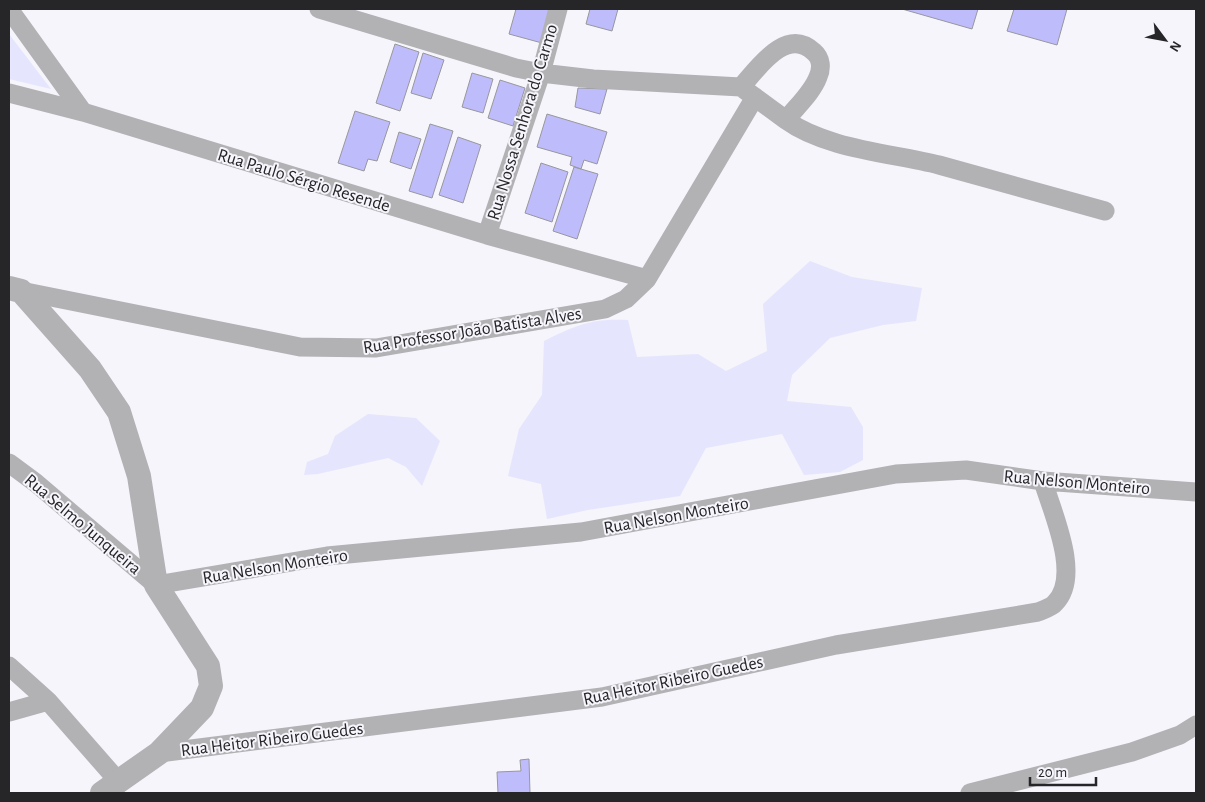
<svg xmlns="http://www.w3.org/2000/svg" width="1205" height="802" font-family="'Alegreya Sans',sans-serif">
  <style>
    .green { fill: #e5e5fe }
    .building { fill: #bfbcfc; stroke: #97979c }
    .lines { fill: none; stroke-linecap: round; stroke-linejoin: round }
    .minor { stroke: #b2b2b4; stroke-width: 19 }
    .tertiary { stroke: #b2b2b4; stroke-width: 24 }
    .labels { text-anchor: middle; stroke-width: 4; stroke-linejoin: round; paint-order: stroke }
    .street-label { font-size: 18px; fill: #262629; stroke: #f5f5fb }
  </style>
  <rect width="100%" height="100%" fill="#f5f5fb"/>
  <path class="green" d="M9 34 51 89 9 79Z
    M810 261 852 277 922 288 916 321 883 325 830 338 792 375 787 401 851 407 863 427V460L840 472 804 475 782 434 706 448 680 496 588 510 547 519 541 484 508 476 519 429 542 395 544 341C576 325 593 318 628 320L637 357 698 354 726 371 767 351 763 304Z
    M368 414 416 418 440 441 422 486 406 467 388 458 318 474 304 475 307 462 328 454 335 436Z"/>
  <path class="building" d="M516 9H551L542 43 509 34Z
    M590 9H618L612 31 586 24Z
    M902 9H978L972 29Z
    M1014 9H1067L1057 45 1007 31Z
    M395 44 419 52 400 111 376 103Z
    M423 53 444 60 431 99 411 93Z
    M472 73 493 79 483 113 462 107Z
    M500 80 525 88 513 126 488 118Z
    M578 88 607 89 600 114 575 107Z
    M355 111 390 122 377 161 368 159 364 171 338 163Z
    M547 114 607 132 597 164 584 160 581 169 570 165 572 157 537 147Z
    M430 124 453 131 432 198 409 191Z
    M399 132 421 139 411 169 390 162Z
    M458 137 481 145 463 203 439 195Z
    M541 163 568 172 552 222 525 213Z
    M574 167 598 174 577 239 553 231Z
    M529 759 530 793H498L497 772 521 771 520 760Z"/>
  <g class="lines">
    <path class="minor" d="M9 9 83 112 487 235 647 279
      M319 9 516 68 541 73 593 79 741 87C758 68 786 26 814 52 821 58 822 68 818 77 812 93 796 107 786 120L741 87
      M9 93 83 112
      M786 120C826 149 891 153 939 165 995 180 1050 196 1105 211
      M487 235 541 73 558 9
      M21 291 300 347 376 348 605 309 626 299 647 279 755 97
      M9 463 36 483 156 585 327 556 581 532 896 474 966 470 1043 481 1196 492
      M9 666 48 701 119 782
      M9 712 48 701
      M159 753 602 697 836 645 1038 612C1043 610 1052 607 1055 603 1082 576 1052 512 1043 481
      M970 793 1132 752 1180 735 1196 725"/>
    <path class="tertiary" d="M9 288 21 291 90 369 119 412 139 476 156 585 208 666 211 686 202 708 159 753 102 793"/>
  </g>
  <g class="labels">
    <g class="street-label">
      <text transform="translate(522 122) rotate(-73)" y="6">Rua Nossa Senhora do Carmo</text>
      <text transform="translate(304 180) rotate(17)" y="6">Rua Paulo Sérgio Resende</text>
      <text transform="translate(472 330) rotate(-9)" y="6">Rua Professor João Batista Alves</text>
      <text transform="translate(1077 482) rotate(5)" y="6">Rua Nelson Monteiro</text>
      <text transform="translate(676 515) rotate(-10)" y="6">Rua Nelson Monteiro</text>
      <text transform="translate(83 524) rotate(40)" y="6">Rua Selmo Junqueira</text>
      <text transform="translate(275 566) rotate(-9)" y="6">Rua Nelson Monteiro</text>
      <text transform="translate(673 680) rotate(-12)" y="6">Rua Heitor Ribeiro Guedes</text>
      <text transform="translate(272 739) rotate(-7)" y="6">Rua Heitor Ribeiro Guedes</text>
    </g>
  </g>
  <rect width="1205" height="802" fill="none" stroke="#262629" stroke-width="20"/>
  <g transform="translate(1165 40) rotate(122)" stroke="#f5f5fb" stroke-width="4" paint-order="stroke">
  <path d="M0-4L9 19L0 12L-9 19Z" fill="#262629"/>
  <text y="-8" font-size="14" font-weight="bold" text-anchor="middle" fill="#262629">N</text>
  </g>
  <path d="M1030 777v8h66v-8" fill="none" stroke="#262629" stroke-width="2.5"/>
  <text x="1038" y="777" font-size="15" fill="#262629" stroke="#f5f5fb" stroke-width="4" paint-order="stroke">20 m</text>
</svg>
